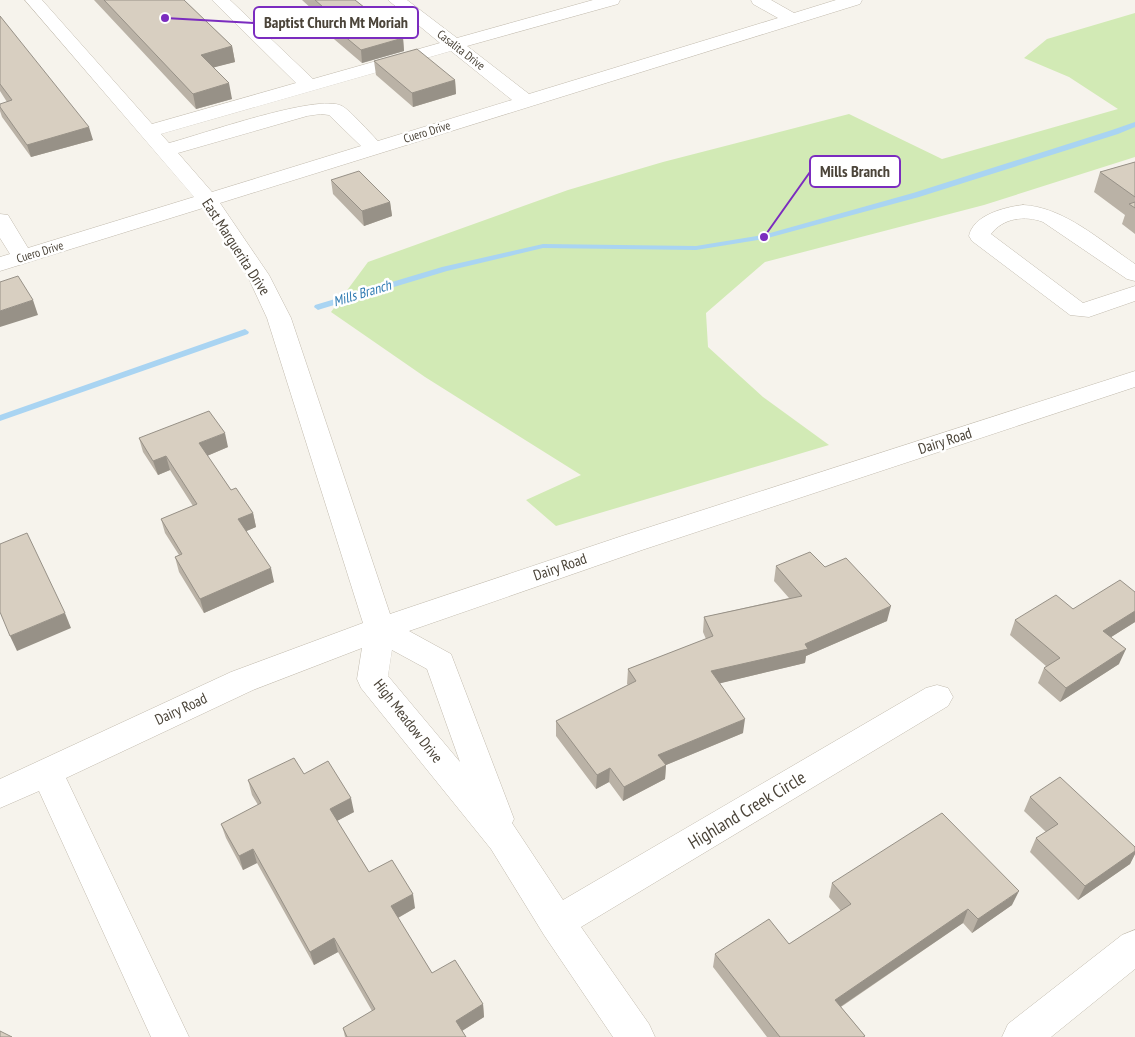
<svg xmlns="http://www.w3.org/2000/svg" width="1135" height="1037" font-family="'PT Sans Narrow',sans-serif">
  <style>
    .green { fill: #d2eab5 }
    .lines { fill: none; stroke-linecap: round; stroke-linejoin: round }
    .stream { fill: #a9d4f2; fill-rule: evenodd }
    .minor-casing { stroke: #c2bbae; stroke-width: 1 }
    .minor { fill: #fff; fill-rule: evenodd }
    .wall { fill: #bab2a6 }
    .shaded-wall { fill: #979187 }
    .building { fill: #d8cfc1; stroke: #979187 }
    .labels { text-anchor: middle; stroke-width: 5; stroke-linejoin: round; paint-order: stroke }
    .far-street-label { font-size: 12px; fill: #4b4439; stroke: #fff }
    .far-water-label { font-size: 14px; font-style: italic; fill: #2e7ab2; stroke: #fff }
    .street-label { font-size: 15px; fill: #4b4439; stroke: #fff }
    .near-street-label { font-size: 18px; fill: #4b4439; stroke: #fff }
    .leader { fill: none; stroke: #7b2cbf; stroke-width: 2 }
    .callout-dot { fill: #7b2cbf; stroke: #fff; stroke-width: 2 }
    .callout { fill: #fff; stroke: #7b2cbf; stroke-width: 2 }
    .callout-label { font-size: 16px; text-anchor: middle; font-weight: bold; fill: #4b4439 }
  </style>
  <rect width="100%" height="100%" fill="#f6f3ec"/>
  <path class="green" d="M1135 13V157L984 205 765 262 706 313 708 347 763 397 829 445 556 526 526 500 581 475 425 377 331 312 368 262 568 190 663 162 849 114 942 159 1118 109 1069 77 1024 58 1047 39Z"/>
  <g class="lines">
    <path class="stream" d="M1135 122V127L1118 134 919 197 764 239 696 250 543 248 447 271 321 309 318 310 314 307 315 305 442 267 543 244 696 246 763 235 913 193 1112 130Z
      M245 329 249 332 248 334 0 421V415Z"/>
    <defs>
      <path id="minor" d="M25 0H42L152 124 296 83 212 0H230L313 79 440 43 388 0H407L457 38 593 0H620L618 4 467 46 529 94 778 18 753 4 751 0H771L794 13 836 0H862L860 4 220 203 269 275 291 318 390 614 622 536 1135 371V387L642 550 409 631 451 654 514 819 512 823 563 900 926 688 937 685 948 688 953 697 948 706 581 927 649 1024 655 1037H613L544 935 491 849 361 688 357 679 362 648 253 690 66 778 189 1037H151L39 791 0 808V779L231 672 363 623 267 318 247 275 203 208 0 271V257L10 254 0 238V214L8 215 28 248 194 197ZM451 51 512 100 378 141C369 132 351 111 342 106 318 93 200 135 169 143L161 134ZM321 114 329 115 361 146 212 192 178 153 307 116ZM392 650 427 669 460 762 388 676Z
        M1023 205C1064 207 1101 241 1135 264V281L1127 279 1043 222C1025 215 1003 218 991 234L1083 303 1135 286V301L1089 317 1070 315 972 241 969 236C973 215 1005 207 1023 205Z
        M1135 930V969L1051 1037H1002L1008 1024 1122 935Z"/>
    </defs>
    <use href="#minor" class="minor-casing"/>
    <use href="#minor" class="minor"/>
  </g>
  <path class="wall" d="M94 0H184L232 46 235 62 214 67 232 99 196 109Z
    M302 0H355L403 38 404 51 362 63 314 22 313 10Z
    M0 16 93 140 31 157 2 117 0 111V107L7 102 0 91Z
    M374 61 455 80 456 94 413 107 376 75Z
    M1135 162V234L1122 224 1125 215 1094 192 1100 172Z
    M331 180 390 202 392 216 364 226 333 194Z
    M139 438 228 447 207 456 231 490 253 513 256 527 246 531 274 582 204 613 179 572 175 557 179 555 165 533 161 519 193 506 170 470 158 475 143 452Z
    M776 566 825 567 887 621 806 656 805 663 720 683 743 733 666 765 665 779 623 801 609 782 596 789 556 736V721L628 685 627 684 628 669 706 639 703 632 704 617 789 598 774 581Z
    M1135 592V622L1111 637 1119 664 1060 702 1038 683 1044 668 1046 666 1010 635 1015 620 1073 609Z
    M304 774 354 812 337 821 369 872 415 908 398 918 432 973 483 1004 484 1017 462 1031 466 1037H345L343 1028 372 1011 338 952 314 965 257 863 243 870 226 838 221 824 258 805 252 795 248 780Z
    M1030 797 1135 847V854L1130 864 1078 900 1030 852 1036 838 1046 832 1024 811Z
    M832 883 1012 905 972 933 963 923 841 1007 865 1036 864 1037H767L713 967 715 954 789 944 841 911 829 897Z"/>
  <path class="shaded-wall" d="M403 38 404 51 362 63 361 50Z
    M232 46 235 62 204 70 201 55Z
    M455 80 456 94 413 107 412 93Z
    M229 83 232 99 196 109 193 94Z
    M89 127 93 140 31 157 27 145Z
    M390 202 392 216 364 226 362 211Z
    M33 300 38 315 0 327V311Z
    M225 433 228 447 202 458 199 443Z
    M166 456 170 470 158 475 153 461Z
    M253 513 256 527 242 533 238 519Z
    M271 568 274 582 204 613 200 599Z
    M891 606 887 621 806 656 805 663 709 686 711 671 805 644Z
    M1135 611V622L1097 646 1103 631Z
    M65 613 71 628 17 651 10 636Z
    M1126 649 1119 664 1060 702 1066 688Z
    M745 719 743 733 666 765 665 779 623 801 624 787 658 755Z
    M610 768 609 782 596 789 597 775Z
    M351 798 354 812 333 823 330 809Z
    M253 849 257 863 243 870 239 856Z
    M1135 851V854L1130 864 1078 900 1085 886Z
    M1019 891 1012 905 972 933 978 919Z
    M413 894 415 908 394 920 391 906Z
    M968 909 963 923 831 1013 835 1000Z
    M334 938 338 952 314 965 310 952Z
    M483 1004 484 1017 457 1034 456 1021Z"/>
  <path class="building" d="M104 0H184L232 46 201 55 229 83 193 94Z
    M315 0H355L403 38 361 50 313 10 323 7Z
    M0 16 89 127 27 145 0 107V104L12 100 0 84Z
    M417 49 455 80 412 93 374 61Z
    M1135 162V197L1100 172Z
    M359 171 390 202 362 211 331 180Z
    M1135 202V208L1129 204Z
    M18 276 33 300 0 311V282Z
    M209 411 225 433 199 443 231 490 236 488 253 513 238 519 271 568 200 599 175 557 182 554 161 519 197 504 166 456 153 461 139 438Z
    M27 533 65 613 10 636 0 612V544Z
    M810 552 825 567 846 558 891 606 805 644 808 649 711 671 745 719 658 755 666 765 624 787 610 768 597 775 556 721 636 681 628 669 713 636 704 617 802 596 776 566Z
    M1120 580 1135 592V611L1103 631 1126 649 1066 688 1044 668 1060 658 1015 620 1056 595 1073 609Z
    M294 758 304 774 328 761 351 798 330 809 369 872 392 860 413 894 391 906 432 973 455 960 483 1004 456 1021 466 1037H347L343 1028 375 1009 334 938 310 952 253 849 239 856 221 824 261 803 248 780Z
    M1060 777 1135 847V851L1085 886 1036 838 1058 824 1030 797Z
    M942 813 1019 891 978 919 968 909 835 1000 865 1036 863 1037H780L715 954 769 919 789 944 851 904 832 883Z
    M0 1031 12 1037H0Z"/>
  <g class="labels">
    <g class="far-street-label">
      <text transform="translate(461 50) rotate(38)" y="4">Casalita Drive</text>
      <text transform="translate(427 132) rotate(-17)" y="4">Cuero Drive</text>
      <text transform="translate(40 252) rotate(-17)" y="4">Cuero Drive</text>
    </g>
    <g class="far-water-label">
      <text transform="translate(362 293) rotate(-17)" y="5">Mills Branch</text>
    </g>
    <g class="street-label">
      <text transform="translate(236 247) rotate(57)" y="5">East Marguerita Drive</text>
      <text transform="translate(945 441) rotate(-18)" y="5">Dairy Road</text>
      <text transform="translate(560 567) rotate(-19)" y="5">Dairy Road</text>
      <text transform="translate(181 709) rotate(-25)" y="5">Dairy Road</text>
      <text transform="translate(408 721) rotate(52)" y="5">High Meadow Drive</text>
    </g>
    <g class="near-street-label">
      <text transform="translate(747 810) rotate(-31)" y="6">Highland Creek Circle</text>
    </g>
  </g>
  <path class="leader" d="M165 18L254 23M764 237L810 172"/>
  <g class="callout-dot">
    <circle cx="165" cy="18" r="5"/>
    <circle cx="764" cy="237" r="5"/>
  </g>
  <g class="callout">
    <rect x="254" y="7" width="164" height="31" rx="5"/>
    <rect x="810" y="156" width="90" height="31" rx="5"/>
  </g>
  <g class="callout-label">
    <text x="336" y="28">Baptist Church Mt Moriah</text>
    <text x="855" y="177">Mills Branch</text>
  </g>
</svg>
